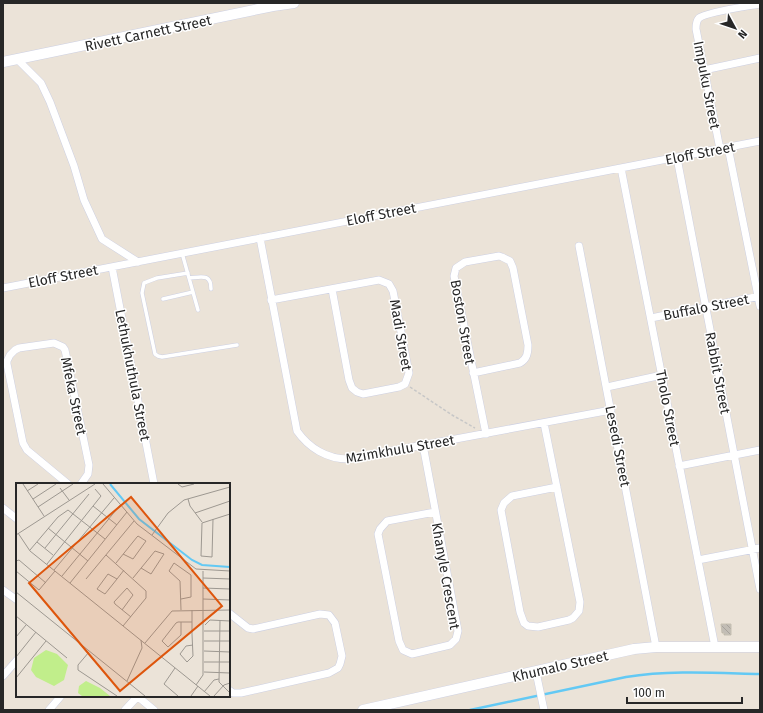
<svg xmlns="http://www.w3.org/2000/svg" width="763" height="713" font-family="'Fira Sans',sans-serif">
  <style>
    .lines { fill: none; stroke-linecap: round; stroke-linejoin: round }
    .stream { stroke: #63c9f4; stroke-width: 2.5 }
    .building { fill: url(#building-back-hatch); stroke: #c6c0b2 }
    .lane-casing { stroke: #cdd0e2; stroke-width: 4.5 }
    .street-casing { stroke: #cdd0e2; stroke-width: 8 }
    .secondary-casing { stroke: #cdd0e2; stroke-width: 11 }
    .path { stroke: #c7c7c7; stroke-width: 1.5; stroke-dasharray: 3 2; stroke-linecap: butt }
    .lane { stroke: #fff; stroke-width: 3.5 }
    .street { stroke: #fff; stroke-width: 7 }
    .secondary { stroke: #fff; stroke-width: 10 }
    .labels { text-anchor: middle; stroke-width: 3; stroke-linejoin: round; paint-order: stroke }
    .street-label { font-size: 14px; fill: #272727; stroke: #fff }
    .inset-river { fill: none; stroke: #63c9f4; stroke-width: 2 }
    .inset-road { fill: none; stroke: #9d9891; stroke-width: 1 }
    .view { fill: #de560d; fill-opacity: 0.15; stroke: #de560d; stroke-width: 2 }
    .inset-edge { fill: none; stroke: #272727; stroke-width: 2 }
  </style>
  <defs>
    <pattern id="building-back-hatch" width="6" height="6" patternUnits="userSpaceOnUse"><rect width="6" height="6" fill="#c2bdb5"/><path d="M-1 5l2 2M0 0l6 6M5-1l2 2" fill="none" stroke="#a7a29c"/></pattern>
  </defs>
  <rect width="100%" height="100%" fill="#ebe3d8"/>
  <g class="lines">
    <path class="stream" d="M470 710 626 677C671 670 716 673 760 674"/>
  </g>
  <path class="building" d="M721 624H731V635H724V633H722Z"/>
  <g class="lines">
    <defs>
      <path id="lane" d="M182 253 198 310
        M188 273 157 278 144 283 142 293 155 354 158 356 162 357 237 345
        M189 278C201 277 211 273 211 289
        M163 299 193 292"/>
      <path id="street" d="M18 60 41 83 50 102 74 166 84 200 102 239 138 262
        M704 70 760 58
        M728 147 760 306
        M720 149 696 29C696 25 696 21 699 18 706 12 749 6 760 4
        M677 158 760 589
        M621 168 715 647
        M260 238 297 431C309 448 327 459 348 459L611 410
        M579 246 656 647
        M112 267 154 484
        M3 288 760 141
        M271 300 379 280 389 284 393 291 409 373 405 384 399 387 363 394 357 392 352 388 349 380 332 289
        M651 318 760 296
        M473 373 520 363C527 359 528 353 528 345L513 268 510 261 502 257 499 256 465 262 456 268 454 276 486 434
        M607 387 662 375
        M544 423 580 602 579 611 573 618 569 620 538 627 528 626 524 623 520 612 501 510 504 503 512 496 557 487
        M423 445 458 631 456 639 450 645 412 654 403 650 399 641 378 534 380 529 387 521 435 512
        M679 466 760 450
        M68 484 27 450 23 443 7 364V361L10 355 15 350 19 348 54 343 63 347 65 350 89 465 88 474 81 484
        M3 508 17 519
        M698 560 760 548
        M3 590 17 600
        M229 613 248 628 253 629 320 614 329 615 335 623 342 656 340 664 338 668 329 673 241 693H233L229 690
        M536 672 544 710
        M3 676 17 660
        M137 696 154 710
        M49 710 61 696
        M125 710 138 696"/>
      <path id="secondary" d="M3 62 273 6 294 3
        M363 710 634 649 656 647H760"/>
    </defs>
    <use href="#lane" class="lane-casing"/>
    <use href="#street" class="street-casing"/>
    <use href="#secondary" class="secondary-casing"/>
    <path class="path" d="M410 387 452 415 475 428"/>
    <use href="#lane" class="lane"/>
    <use href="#street" class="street"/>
    <use href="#secondary" class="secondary"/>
  </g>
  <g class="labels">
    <g class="street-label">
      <text transform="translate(148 33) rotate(-12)" y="5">Rivett Carnett Street</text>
      <text transform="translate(707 85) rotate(79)" y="5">Impuku Street</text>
      <text transform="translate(700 153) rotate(-11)" y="5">Eloff Street</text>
      <text transform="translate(381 214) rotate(-11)" y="5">Eloff Street</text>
      <text transform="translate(63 276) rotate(-11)" y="5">Eloff Street</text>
      <text transform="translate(706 307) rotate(-11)" y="5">Buffalo Street</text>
      <text transform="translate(463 322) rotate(80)" y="5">Boston Street</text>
      <text transform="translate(401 335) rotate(80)" y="5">Madi Street</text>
      <text transform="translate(718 373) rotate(79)" y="5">Rabbit Street</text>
      <text transform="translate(133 375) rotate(79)" y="5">Lethukhuthula Street</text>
      <text transform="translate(74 396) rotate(78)" y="5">Mfeka Street</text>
      <text transform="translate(668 408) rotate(79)" y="5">Tholo Street</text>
      <text transform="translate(618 446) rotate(79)" y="5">Lesedi Street</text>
      <text transform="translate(400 449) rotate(-10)" y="5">Mzimkhulu Street</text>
      <text transform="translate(446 576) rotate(80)" y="5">Khanyle Crescent</text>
      <text transform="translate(560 666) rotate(-13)" y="5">Khumalo Street</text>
    </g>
  </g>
  <g transform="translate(16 483)">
    <rect width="214" height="214" fill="#ebe3d8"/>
    <path d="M30 167 41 171 52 182 48 197 38 203 20 194 15 187 18 175ZM70 198 84 205 94 213H66L62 210 63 203Z" fill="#c1ee8b"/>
    <path class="inset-river" d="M94 1 123 36 176 77 186 82 214 84"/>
    <path class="inset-road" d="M7 1 28 33M87 1 121 41 180 86 214 88M162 1 166 4 178 1M44 5 53 17M11 8 22 1M17 16 40 1M172 16 174 23 186 39M77 23 101 42M22 24 57 1M179 30 214 18M186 40 185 73 196 74 197 36M186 40 214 31M32 45 72 78M2 50 14 68 194 213M0 52 79 1M136 52 152 30 168 17 214 4M21 59 37 72M29 65 73 11M14 67 42 34 52 27 89 56M90 72 130 108V115L107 143M0 78 3 77 30 100M100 80 121 54 122 53 130 58 117 76 107 71M31 81 85 13 79 6M38 87 98 15M0 88 23 107 39 88M46 93 105 21M117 95 139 68 148 71 135 91 125 85M187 95 214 96M70 96 118 38M101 96 92 91 81 106 89 111 101 96 108 87M54 100 111 29M187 105 214 106M0 109 129 213M165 116 175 114V92L158 80 153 88 164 98 165 127M187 116 214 117M106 127 117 112 111 105 98 119 99 121 115 134M176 127V151L177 173 171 179 164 171 170 163 177 162M0 133 51 175M204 137 203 199 214 210M165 139V152L152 164 146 158 160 140 162 139H176M189 142 194 137 214 138M188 148H214M0 154 10 142M188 158H214M129 160 156 128 214 127M188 168 214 169M73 169 62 182V187L101 213M0 174 20 149M188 179H214M159 185 148 201 162 213M188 189 214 190M0 195 30 158M111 198 126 165 125 157M180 202 187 192V88M188 209 198 197 203 196M175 213 182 203M198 213 208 202 214 200"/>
    <path class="view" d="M115 14 206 123 104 208 13 100Z"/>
    <rect width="214" height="214" class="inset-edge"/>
  </g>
  <rect width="763" height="713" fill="none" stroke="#272727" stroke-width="8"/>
  <g transform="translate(735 28) rotate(130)" stroke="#ffffff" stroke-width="3" paint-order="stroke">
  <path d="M0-3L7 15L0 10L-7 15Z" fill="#272727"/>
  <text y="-6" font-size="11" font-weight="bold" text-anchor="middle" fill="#272727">N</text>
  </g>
  <path d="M627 697v6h115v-6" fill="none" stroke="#272727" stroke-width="2"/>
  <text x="633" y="697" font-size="12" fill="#272727" stroke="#ffffff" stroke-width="3" paint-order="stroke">100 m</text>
</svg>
